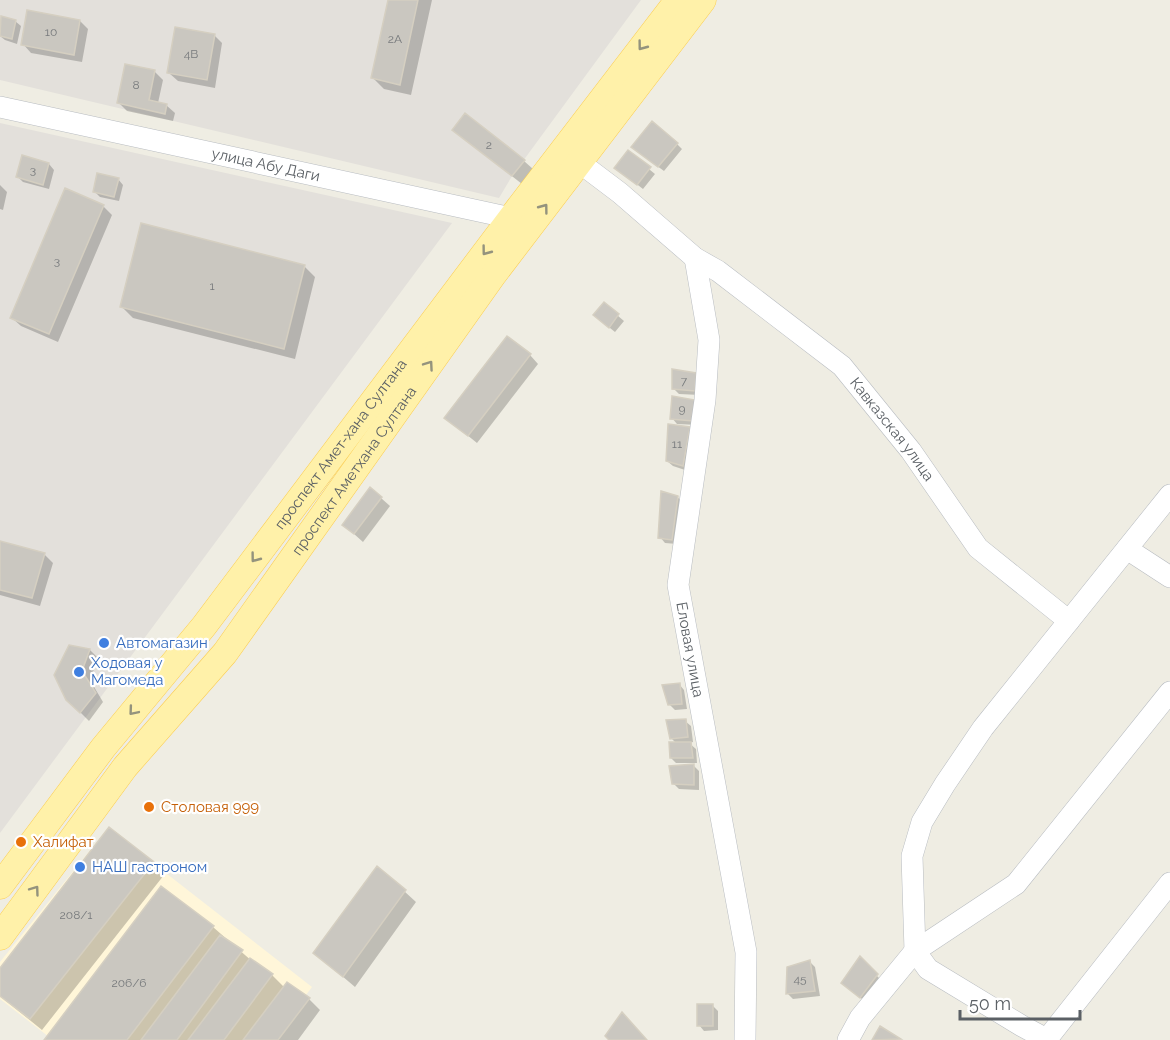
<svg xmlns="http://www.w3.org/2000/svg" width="1170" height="1040" font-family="Raleway,sans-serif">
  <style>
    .commercial { fill: #fff6d9 }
    .industrial { fill: #e3e0db }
    .shadow { fill: #0003 }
    .building { fill: #cac7c0; stroke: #d5cfc1; stroke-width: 1.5 }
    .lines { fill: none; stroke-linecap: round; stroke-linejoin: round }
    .minor-casing { stroke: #b8bcc1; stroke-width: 22 }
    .major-casing { stroke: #fccd4f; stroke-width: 27 }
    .minor { stroke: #fff; stroke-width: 21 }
    .major { stroke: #fff1a9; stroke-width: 26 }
    .oneway { stroke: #94937d }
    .shop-dot { fill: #3f7fe0; stroke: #fff; stroke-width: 2 }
    .food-dot { fill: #e8710a; stroke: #fff; stroke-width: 2 }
    .labels { text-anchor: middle; stroke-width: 4.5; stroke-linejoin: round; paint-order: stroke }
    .number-label { font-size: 12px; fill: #777a7c }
    .street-label { font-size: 15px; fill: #5b6065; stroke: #fff }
    .shop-label { font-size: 15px; fill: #366cbe; stroke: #fff; text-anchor: start }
    .food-label { font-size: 15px; fill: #c56008; stroke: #fff; text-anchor: start }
  </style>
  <rect width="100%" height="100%" fill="#efede3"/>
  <path class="commercial" d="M108 828 312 987 272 1040H53L0 999V962Z"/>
  <path class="industrial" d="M0 0H641L512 176 499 198 0 80Z
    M0 123 452 223 0 833Z"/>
  <path class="shadow" d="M389 0H432L411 95 384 89 372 77Z
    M2 18 15 21 21 26 17 44 5 40 0 36Z
    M80 21 88 29 82 62 31 53 23 44Z
    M214 35 222 43 215 88 178 81 169 73Z
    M155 72 163 80 158 103 166 105 175 113 173 121 127 111 119 103Z
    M454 130 524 161 533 169 522 184Z
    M677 144 682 149 664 171 638 152Z
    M628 152 655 174 643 189 616 168Z
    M23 157 49 164 54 170 49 189 23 182 18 177Z
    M118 179 123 185 119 201 100 197 94 191Z
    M0 185 7 192 3 210 0 209Z
    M103 206 112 215 58 342 21 326 12 318Z
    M304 266 315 277 295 359 133 318 122 307Z
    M604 304 624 321 615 332 600 320Z
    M530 355 538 364 477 443 446 418Z
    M695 374 701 380 700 395 679 394 674 389Z
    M673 397 698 425 677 424 672 418Z
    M689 429 694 434 688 471 673 466 667 461Z
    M677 497 683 502 677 544 665 543 660 537Z
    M381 498 390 506 363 542 344 525Z
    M0 542 44 554 53 563 40 606 0 595Z
    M90 650 98 658 90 680 103 702 89 721 67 699Z
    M679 684 684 690 687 709 675 710 669 704Z
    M685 721 691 726 693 742 689 743 696 749 697 763H676L671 758 676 743 671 738Z
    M694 766 699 771V790L679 789 673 783Z
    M153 863 164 875 42 1030 0 996V971Z
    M404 891 416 902 355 987 315 953Z
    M213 927 253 962 272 975 285 988 309 999 320 1010 298 1040H45Z
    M860 959 882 981 866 1002 848 988Z
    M810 962 815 967 820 996 793 999 787 993Z
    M712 1005 718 1011V1030L704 1031 699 1025Z"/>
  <path class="building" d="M388 0H418L400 85 371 78Z
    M27 10 80 20 74 55 21 45Z
    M1 16 16 20 12 39 0 36Z
    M175 27 215 34 207 80 167 73Z
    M125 64 155 70 149 100 167 104 165 114 117 103Z
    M465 113 525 160 512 176 452 130Z
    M652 121 678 143 658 167 631 147Z
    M628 150 651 167 637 185 614 168Z
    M22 155 49 163 43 185 16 177Z
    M97 173 119 178 114 197 93 192Z
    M65 188 104 205 49 334 10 318Z
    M141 223 305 265 284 349 120 307Z
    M604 302 619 314 609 328 593 315Z
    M507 336 531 354 468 436 444 418Z
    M672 369 696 373 695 391 672 389Z
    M672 396 695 400 693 421 670 419Z
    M668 424 690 427 683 466 666 461Z
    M370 487 382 497 354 534 342 525Z
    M661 491 678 496 672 540 658 538Z
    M0 541 45 553 32 598 0 590Z
    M69 645 90 649 82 671 96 693 80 713 66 700 54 675Z
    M680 683 682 704 668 705 662 685Z
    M686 719 688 737 670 739 666 720Z
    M669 742H691L693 758H670Z
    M694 764V785L672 784 669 766Z
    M109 827 154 862 30 1019 0 996V968Z
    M377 866 406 890 343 977 313 953Z
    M161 886 214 926 127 1040H44Z
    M220 935 243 950 177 1040H141Z
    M860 956 878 974 860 998 841 983Z
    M250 958 273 974 224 1040H188Z
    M810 960 815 991 786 994 787 967Z
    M287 982 310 998 278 1040H243Z
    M697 1004H713V1026H697Z
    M622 1012 647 1040H609L605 1036Z
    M880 1026 901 1039 872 1040Z"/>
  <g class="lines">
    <defs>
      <g id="minor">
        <path id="s1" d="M0 107 511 218 520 230"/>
        <path id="s2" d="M567 153 620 193 695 258 718 271 842 366 911 451 978 548 1069 621"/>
        <path id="s3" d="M695 258 709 340 705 400 678 585 746 952 745 1040"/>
        <path d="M1127 549 1170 577"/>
        <path d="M915 951 912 856 922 822 945 784 983 728 1170 495"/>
        <path d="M915 951 928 969 1022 1026 1048 1040"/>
        <path d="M1047 1039 1170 883"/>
        <path d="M848 1040 860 1018 915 951 1016 884 1170 692"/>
      </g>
      <g id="major">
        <path id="s4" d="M0 886 103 748 204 626 511 218 678 0"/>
        <path id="s5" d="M0 937 125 767 225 653 494 274 703 0"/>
      </g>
    </defs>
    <use href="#minor" class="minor-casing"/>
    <use href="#major" class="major-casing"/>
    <use href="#minor" class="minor"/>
    <use href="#major" class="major"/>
  </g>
  <defs><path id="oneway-chevron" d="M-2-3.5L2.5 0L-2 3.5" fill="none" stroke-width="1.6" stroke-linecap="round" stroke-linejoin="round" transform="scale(1.5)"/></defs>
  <g class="oneway">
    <use href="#oneway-chevron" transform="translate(642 46) rotate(127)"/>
    <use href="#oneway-chevron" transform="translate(544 208) rotate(-53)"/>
    <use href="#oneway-chevron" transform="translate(486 251) rotate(127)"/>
    <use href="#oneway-chevron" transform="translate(429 365) rotate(-55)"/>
    <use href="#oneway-chevron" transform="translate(255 558) rotate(127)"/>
    <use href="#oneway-chevron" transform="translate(133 711) rotate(130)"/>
    <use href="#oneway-chevron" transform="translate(35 890) rotate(-54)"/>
  </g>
  <g class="shop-dot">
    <circle cx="104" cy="643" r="6"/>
    <circle cx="79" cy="672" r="6"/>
    <circle cx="80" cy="867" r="6"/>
  </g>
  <g class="food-dot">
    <circle cx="149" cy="807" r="6"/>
    <circle cx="21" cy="842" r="6"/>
  </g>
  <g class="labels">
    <g class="number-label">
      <text x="51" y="36">10</text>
      <text x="395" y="43">2А</text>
      <text x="191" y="58">4В</text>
      <text x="136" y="89">8</text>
      <text x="489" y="149">2</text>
      <text x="33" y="174">3</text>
      <text x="57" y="265">3</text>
      <text x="212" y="290">1</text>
      <text x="684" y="385">7</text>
      <text x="682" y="413">9</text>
      <text x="677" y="448">11</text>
      <text x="76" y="919">208/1</text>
      <text x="800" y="983">45</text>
      <text x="129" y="987">206/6</text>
    </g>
    <g class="street-label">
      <text dy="5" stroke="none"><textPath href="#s1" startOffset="272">улица Абу Даги</textPath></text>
      <text dy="5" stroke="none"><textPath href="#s2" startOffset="429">Кавказская улица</textPath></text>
      <text dy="5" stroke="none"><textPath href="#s4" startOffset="558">проспект Амет-хана Султана</textPath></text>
      <text dy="5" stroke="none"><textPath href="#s5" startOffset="586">проспект Аметхана Султана</textPath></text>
      <text dy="5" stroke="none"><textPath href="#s3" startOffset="396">Еловая улица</textPath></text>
    </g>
    <g class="shop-label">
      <text x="116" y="648">Автомагазин</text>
      <text x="91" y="668">Ходовая у<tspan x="91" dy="17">Магомеда</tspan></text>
      <text x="92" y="872">НАШ гастроном</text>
    </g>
    <g class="food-label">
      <text x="161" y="812">Столовая 999</text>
      <text x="33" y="847">Халифат</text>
    </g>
  </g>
  <path d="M960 1010v9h120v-9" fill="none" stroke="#5b6065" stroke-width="3"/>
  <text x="969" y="1010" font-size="18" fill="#5b6065" stroke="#ffffff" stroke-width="4.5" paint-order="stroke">50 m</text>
</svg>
